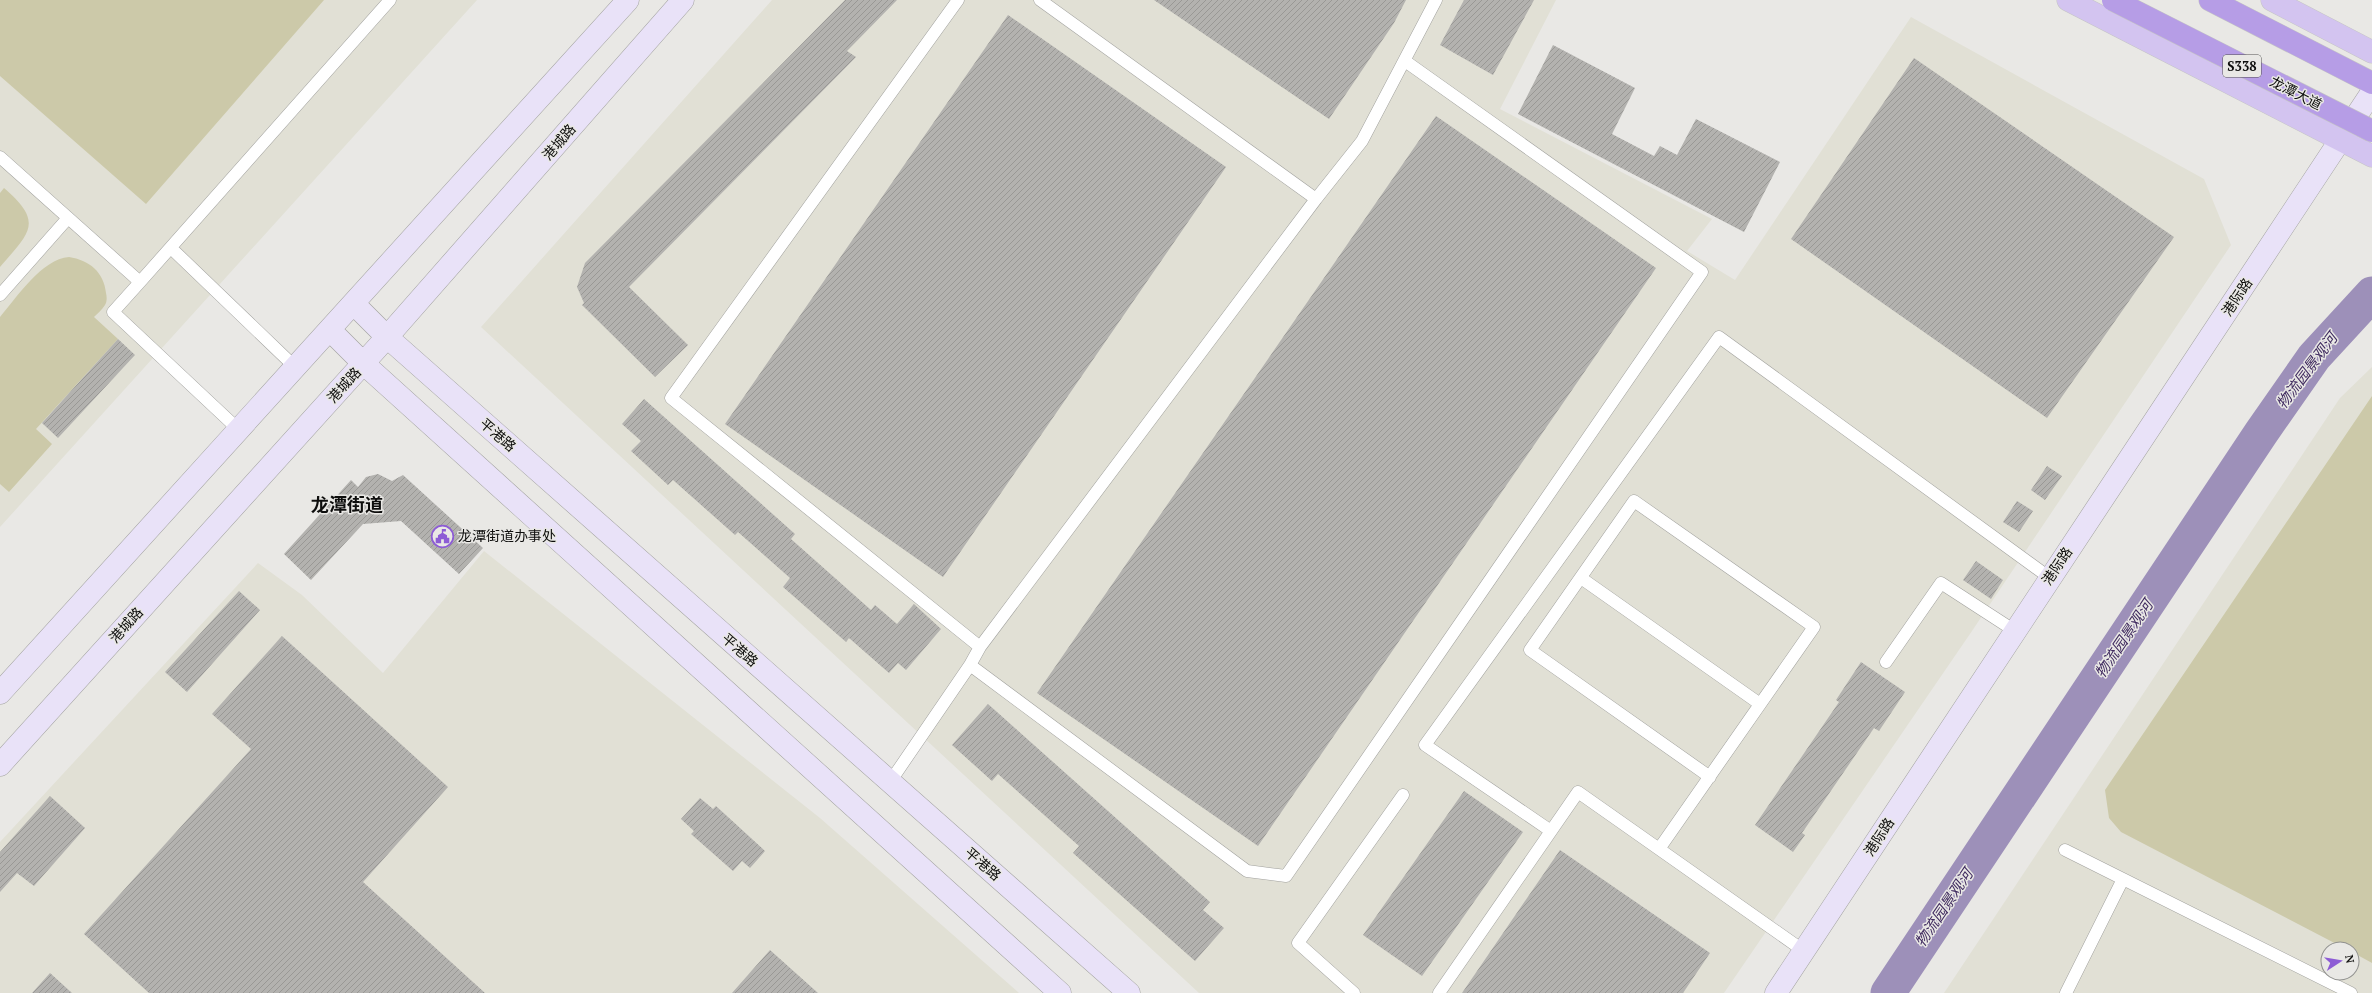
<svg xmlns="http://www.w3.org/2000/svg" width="2372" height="993" font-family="'PT Serif','Noto Sans SC',serif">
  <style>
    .built { fill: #e1e0d5; fill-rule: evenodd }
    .green { fill: #ccc9a9 }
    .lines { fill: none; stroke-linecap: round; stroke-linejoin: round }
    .river { stroke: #9d90b9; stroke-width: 35 }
    .building { fill: url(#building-hatch) }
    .lane-casing { stroke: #a1a19e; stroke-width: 13 }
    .secondary-casing { stroke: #a1a19e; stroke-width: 23 }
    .primary-casing { stroke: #c5c5c5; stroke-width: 23 }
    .highway-casing { stroke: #c5c5c5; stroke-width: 23 }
    .lane { stroke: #fff; stroke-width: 12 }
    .secondary { stroke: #e9e2f8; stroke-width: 22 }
    .primary { stroke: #d3c4f0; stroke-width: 22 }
    .highway { stroke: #b69de6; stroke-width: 22 }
    .highway-bridge-casing { stroke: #c5c5c5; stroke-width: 23; stroke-linecap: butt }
    .highway-bridge { stroke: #b69de6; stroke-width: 22 }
    .labels { text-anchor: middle; stroke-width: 3; stroke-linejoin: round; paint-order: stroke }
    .shield { fill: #e9e8e5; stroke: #504f4e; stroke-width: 1 }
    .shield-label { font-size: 13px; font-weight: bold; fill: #0e0e0d }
    .street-label { font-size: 14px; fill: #0e0e0d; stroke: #e9e8e5 }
    .poi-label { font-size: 14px; fill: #0e0e0d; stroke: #e9e8e5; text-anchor: start }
    .water-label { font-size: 15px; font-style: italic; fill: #3f2a5f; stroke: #e9e8e5 }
    .district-label { font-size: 18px; font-weight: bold; fill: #0e0e0d; stroke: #e9e8e5 }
  </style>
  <defs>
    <pattern id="building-hatch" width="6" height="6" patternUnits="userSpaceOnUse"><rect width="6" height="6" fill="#b3b2af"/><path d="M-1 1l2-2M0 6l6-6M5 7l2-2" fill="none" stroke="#999895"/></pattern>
  </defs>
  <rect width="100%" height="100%" fill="#e9e8e5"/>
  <path class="built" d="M0 0H477L0 527Z
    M772 0H1556L1500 109 1712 219 1687 251 1735 280 1911 17 2204 179 2231 245 1972 631 1724 993H1199L481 327Z
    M2372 367V993H1944L2340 398ZM2328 949H2352V973H2328Z
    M484 551 820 818 1019 993H0V842L258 563 302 595 383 673Z"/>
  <path class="green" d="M0 0H324L146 204 0 76Z
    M4 188C45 223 29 233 0 267V193Z
    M69 257C89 260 104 272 106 293 107 297 107 302 105 305 102 310 97 314 94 317L118 339 36 429 52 444 9 492 0 484V317C17 297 42 259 69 257Z
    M2372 396V963L2352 952V949H2346L2121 832 2109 818 2105 790Z"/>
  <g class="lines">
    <path class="river" d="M1888 993 2261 433 2314 357 2372 294"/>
  </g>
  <path class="building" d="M845 0H897L847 51 856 57 629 287 688 345 655 377 582 305 584 303 577 287 585 263Z
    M1154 0H1406L1394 23 1329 119Z
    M1464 0H1534L1493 75 1440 45Z
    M1008 15 1226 167 943 577 725 424Z
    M1553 45 1635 88 1612 134 1654 156 1660 146 1677 155 1696 119 1780 162 1744 232 1518 114Z
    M1914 58 2174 237 2047 418 1791 239Z
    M1436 116 1656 268 1258 846 1037 693Z
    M118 339 135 355 58 438 42 423Z
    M644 399 795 534 791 539 871 610 875 605 897 624 914 604 941 629 906 670 898 663 889 673 849 638 846 642 783 587 790 578 738 532 735 535 673 480 668 485 631 451 641 441 622 424Z
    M2047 466 2062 476 2045 500 2031 490Z
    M378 474 392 481 403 475 483 548 459 574 401 521 363 524 311 580 284 554 351 480 358 487 366 477Z
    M2017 501 2033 511 2019 532 2003 522Z
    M1976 561 2003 580 1991 599 1963 580Z
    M239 591 260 610 187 692 165 672Z
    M282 636 448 787 363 882 485 993H149L84 934 251 749 212 714Z
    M1861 662 1905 692 1879 731 1874 728 1802 833 1805 835 1793 852 1755 825 1839 702 1836 700Z
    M988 704 1210 902 1203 910 1224 928 1195 961 1073 853 1079 846 998 774 992 781 952 745Z
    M1464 791 1523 832 1422 976 1363 935Z
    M50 796 85 828 34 886 17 873 0 892V852Z
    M700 798 713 809 716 806 765 851 750 868 742 861 733 871 691 834 694 831 681 819Z
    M1560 850 1710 953 1683 993H1462Z
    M770 950 818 993H732Z
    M50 973 72 993H32Z"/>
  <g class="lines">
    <defs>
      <path id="lane" d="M958 0 671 398 980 647
        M0 157 140 282 390 0
        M1316 199 1362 141 1436 0
        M171 248 295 367
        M140 282 113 312 239 430
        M0 295 68 218
        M1581 578 1760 704
        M1886 662 1941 583 2015 631
        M970 665 1247 871 1286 876 1702 272 1405 61
        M890 782 970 665 980 647 1316 199 1040 0
        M1551 831 1425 745 1719 337 2050 578
        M1659 849 1814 627 1634 501 1530 650 1710 777
        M2065 850 2351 993
        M1354 993 1298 943 1403 795
        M1439 993 1578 792 1804 951
        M2066 993 2123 879"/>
      <path id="secondary" d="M354 304 387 337 1129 993
        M330 330 363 363 1060 993
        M0 693 628 0
        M0 765 387 337 683 0
        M1776 993 2372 92"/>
      <path id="primary" d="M2068 0 2372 156
        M2272 0 2372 52"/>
      <path id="highway" d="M2210 0 2372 83"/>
    </defs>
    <use href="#lane" class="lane-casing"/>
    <use href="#secondary" class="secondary-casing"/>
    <use href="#primary" class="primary-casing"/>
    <use href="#highway" class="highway-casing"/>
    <use href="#lane" class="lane"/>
    <use href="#secondary" class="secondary"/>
    <use href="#primary" class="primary"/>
    <use href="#highway" class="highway"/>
    <defs>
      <path id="highway-bridge" d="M2113 0 2372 131"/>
    </defs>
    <use href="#highway-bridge" class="highway-bridge-casing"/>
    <use href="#highway-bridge" class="highway-bridge"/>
  </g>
  <defs>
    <symbol id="civic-ring" viewBox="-11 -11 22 22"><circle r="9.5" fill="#e9e8e5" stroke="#8d5cd5" stroke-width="1.5"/><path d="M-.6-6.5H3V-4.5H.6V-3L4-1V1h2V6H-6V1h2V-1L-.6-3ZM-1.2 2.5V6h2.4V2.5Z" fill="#8d5cd5"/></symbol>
  </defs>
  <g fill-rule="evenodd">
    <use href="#civic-ring" x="430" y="524" width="25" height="25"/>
  </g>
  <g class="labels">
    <rect class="shield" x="2223" y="55" width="38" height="22" rx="3"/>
    <g class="shield-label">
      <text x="2242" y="71">S338</text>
    </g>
    <g class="street-label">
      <text transform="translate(2296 93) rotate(27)" y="5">龙潭大道</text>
      <text transform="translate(559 142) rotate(-49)" y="5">港城路</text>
      <text transform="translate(2237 297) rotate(-56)" y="5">港际路</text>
      <text transform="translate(344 385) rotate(-48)" y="5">港城路</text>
      <text transform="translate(498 435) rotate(41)" y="5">平港路</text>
      <text transform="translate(2057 566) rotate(-56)" y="5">港际路</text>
      <text transform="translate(126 625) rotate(-48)" y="5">港城路</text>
      <text transform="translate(740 650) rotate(41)" y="5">平港路</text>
      <text transform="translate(1879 837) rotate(-57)" y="5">港际路</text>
      <text transform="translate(983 864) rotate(41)" y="5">平港路</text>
    </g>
    <g class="poi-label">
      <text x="458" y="541">龙潭街道办事处</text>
    </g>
    <g class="water-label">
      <text transform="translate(2307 371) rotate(-53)" y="5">物流园景观河</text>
      <text transform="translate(2124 639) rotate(-56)" y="5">物流园景观河</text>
      <text transform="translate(1944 908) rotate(-56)" y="5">物流园景观河</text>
    </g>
    <g class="district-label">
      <text x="347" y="511">龙潭街道</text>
    </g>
  </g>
  <g transform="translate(2340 961) rotate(78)"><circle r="19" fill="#e9e8e5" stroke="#91918f"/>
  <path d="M0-3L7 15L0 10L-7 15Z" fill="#8d5cd5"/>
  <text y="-6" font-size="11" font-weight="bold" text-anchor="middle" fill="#0e0e0d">N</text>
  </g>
</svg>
